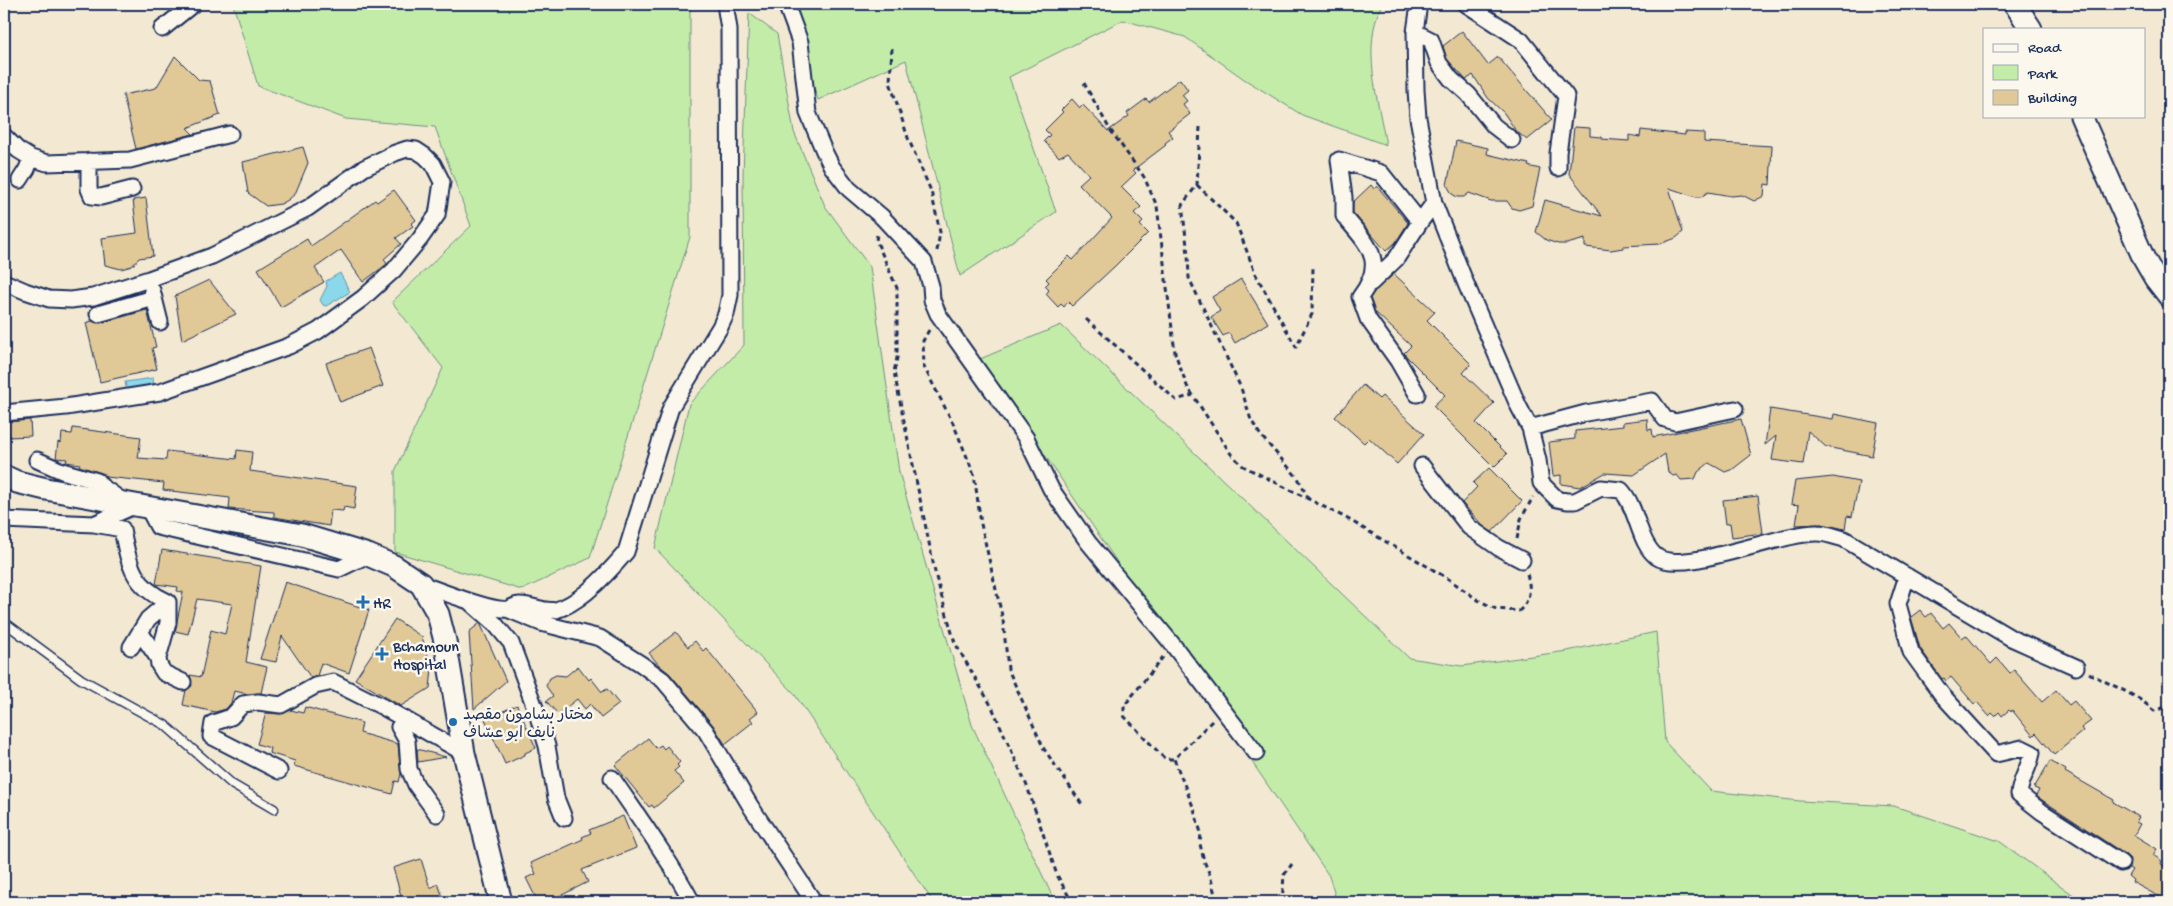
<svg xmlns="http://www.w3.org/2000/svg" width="2173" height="906" font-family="'Gochi Hand','Playpen Sans Arabic',sans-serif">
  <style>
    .green { fill: #c3eca8; stroke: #6f8e83 }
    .water { fill: #8bd8ea; stroke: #5e94b2 }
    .building { fill: #e1c897; stroke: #1b2f5e }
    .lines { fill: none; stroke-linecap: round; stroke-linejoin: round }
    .lane-casing { stroke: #1b2f5e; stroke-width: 11 }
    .street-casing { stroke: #1b2f5e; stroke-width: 19 }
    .secondary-casing { stroke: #1b2f5e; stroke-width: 25 }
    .path { stroke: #1b2f5e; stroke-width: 3; stroke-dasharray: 5 4; stroke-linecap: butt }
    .lane { stroke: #fbf7ec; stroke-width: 8 }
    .street { stroke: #fbf7ec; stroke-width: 15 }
    .secondary { stroke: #fbf7ec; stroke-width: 21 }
    .poi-dot { fill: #1f6fb2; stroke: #fbf7ec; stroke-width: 2 }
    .labels { text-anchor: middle; stroke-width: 5; stroke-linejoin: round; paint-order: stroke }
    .poi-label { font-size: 16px; fill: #1b2f5e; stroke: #fbf7ec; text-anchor: start }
  </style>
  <rect width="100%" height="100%" fill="#f3e9d2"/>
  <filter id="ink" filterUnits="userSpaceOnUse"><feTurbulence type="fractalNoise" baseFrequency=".02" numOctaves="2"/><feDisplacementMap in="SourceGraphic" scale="10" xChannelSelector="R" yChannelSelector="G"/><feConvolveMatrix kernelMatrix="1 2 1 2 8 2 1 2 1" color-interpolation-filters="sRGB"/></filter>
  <g filter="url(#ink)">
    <path class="green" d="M233 4H690V237L590 558 522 590 395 552V471L443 368 392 302 471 226 435 127 346 119 258 86Z
      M788 4H1382C1361 47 1378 99 1386 145L1302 115 1244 79 1185 37 1123 20 1009 77 1056 212 960 276 906 60 818 100Z
      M749 13 777 34 794 132 825 206 870 267 899 472 972 725 1055 902H933L793 692 655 548 689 404 744 345 743 175Z
      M1061 325 1409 658 1462 666 1567 651 1656 632 1665 742 1711 791 1800 801 1894 806 1999 841 2083 902H1337L1329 876 980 359Z"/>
    <path class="water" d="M340 273 350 292 326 306 323 305 320 300 327 286 326 281Z
      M153 378 154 387 127 392 125 382Z"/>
    <path class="building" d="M1462 31 1488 65 1498 57 1552 120 1527 140 1516 131 1504 113 1488 98 1473 75 1466 80 1447 59 1443 46Z
      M175 56 199 80 210 81 220 115 187 128 193 134 136 149 123 95 156 88Z
      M1180 79 1188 90 1182 95 1187 101 1183 104 1190 114 1168 131 1173 137 1165 143 1166 145 1133 170 1136 173 1121 187 1141 207 1134 213 1143 222 1140 225 1148 233 1115 266 1072 306 1068 302 1064 307 1061 304 1058 307 1046 294 1049 290 1045 286 1049 282 1046 279 1069 256 1073 260 1112 218 1079 184 1089 175 1068 152 1059 157 1044 141 1050 135 1045 130 1063 112 1061 110 1072 99 1080 108 1083 105 1108 131 1129 116 1127 113 1146 99 1149 102Z
      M1574 127 1590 128V136L1602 137V139L1629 141V135L1640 137 1641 130 1685 135V132L1704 133V142L1772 146 1770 185 1765 184 1764 196 1754 201 1742 195 1731 196 1708 192 1701 197H1696L1669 188 1683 232 1676 238 1660 244 1623 246V248L1611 250 1585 247V239L1567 244H1558L1546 240 1536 232 1545 200 1602 216 1569 174Z
      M1456 141 1488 148 1487 154 1529 164 1528 166 1540 169 1532 206 1519 210 1512 208 1507 201H1491L1469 193 1464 197H1457L1452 194 1447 185Z
      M303 147 308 163 295 194 288 200 281 204 266 206 248 193 243 162Z
      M1371 185 1374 189 1377 186 1408 223 1396 242 1386 251 1353 213V202Z
      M394 190 416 220 411 224 413 226 396 238 401 244 384 259 387 264 363 282 341 250 315 268 324 282 281 307 258 269 307 239 311 246 375 200 377 202Z
      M146 198 153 256 139 258 132 266 121 269 105 265 102 238 137 233 133 200Z
      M1394 274 1435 312 1427 320 1471 364 1463 373 1494 403 1476 423 1507 454 1494 467 1433 406 1445 395 1407 357 1404 353 1411 346 1375 312 1370 298 1375 291Z
      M1241 279 1268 323 1235 343 1229 333 1223 336 1211 317 1220 311 1212 297Z
      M209 280 236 314 182 340 175 296Z
      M147 310 156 347 152 348 157 369 100 382 86 323 92 321 101 323Z
      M369 348 383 386 340 402 326 363Z
      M1363 385 1379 399 1382 396 1424 434 1397 464 1369 438 1364 443 1335 417Z
      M1770 409 1833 419 1834 414 1878 423 1872 456 1826 447 1808 431 1803 464 1772 460 1776 436 1765 445Z
      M1647 419 1648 430 1652 429 1653 437 1741 419 1751 455 1733 469 1725 472 1709 463 1698 472 1695 479 1681 480 1677 475 1673 476 1668 472 1665 454 1634 475 1605 473 1580 487 1561 484V475L1553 476 1549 442 1575 439V431L1623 426V422Z
      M30 420 31 436 9 437 8 422Z
      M73 428 141 437 138 458 166 460 167 451 236 459 237 450 252 452 250 471 357 486 354 509 344 507 343 511 331 510 329 526 274 517V512L229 509 230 498 163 490 164 483 106 477 105 474 79 466 80 464 66 462 67 459 56 458 58 442 61 443 62 433 72 434Z
      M1489 468 1522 501 1492 532 1483 526 1462 503 1477 487 1473 483Z
      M1833 477 1859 482 1852 517 1847 516 1845 529 1822 524 1796 525 1799 505 1791 504 1795 481Z
      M1758 496 1763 533 1732 537 1730 523 1726 524 1723 500Z
      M162 550 261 566 246 662 267 667 261 693 248 694 234 691 231 703 226 709 215 712 183 705 186 690 192 686 190 675 201 677 211 630 225 634 232 604 197 599 188 634 175 631 183 592 177 591 178 587 156 584Z
      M285 582 369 610 349 673 321 663 317 676 311 678 282 636 276 662 260 659Z
      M1920 610 1926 617 1931 613 1943 628 1949 623 1962 638 1966 635 1991 664 1997 658 2010 673 2014 670 2042 702 2056 690 2069 705 2074 701 2091 721 2081 728 2083 731 2054 755 2036 733 2033 736 2012 710 2011 712 2009 710 2002 716 1999 712 1995 716 1992 713 1989 716 1977 702 1974 704 1951 677 1946 681 1944 678 1942 679 1920 648 1911 617Z
      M395 619 422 637 432 669 430 688 401 706 355 679Z
      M480 623 506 681 474 709 469 632Z
      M676 632 688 647 695 641 703 651 706 648 758 712 750 718 753 722 725 744 713 725 670 674 659 665 649 653Z
      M578 666 589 680 591 678 602 692 607 689 619 704 601 718 590 704 585 709 577 699 558 714 546 701 553 696 546 686 550 678 556 675 566 676Z
      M517 705 536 748 525 753V755L505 764 485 719Z
      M305 707 362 723 360 733 398 744 401 774 399 782 395 781 392 794 294 766 295 761 269 753 270 748 257 744 266 713 280 714 291 710 303 713Z
      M648 738 656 748 661 745 664 749 667 746 680 762 677 765 679 767 674 771 684 783 654 808 652 805 649 807 615 765Z
      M417 749 446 757 418 762Z
      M2050 761 2066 770 2065 772 2114 800 2113 802 2139 817 2136 822 2140 824 2134 835 2157 849 2153 855 2162 861 2161 864 2169 869V902L2132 882 2133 880 2128 876 2132 870 2129 868 2130 859 2126 855 2036 796 2039 790 2034 788Z
      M623 816 636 848 582 870 588 882 548 902H538L526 878 536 874 531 863 583 839 582 837 591 833 589 830Z
      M421 859 430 888 438 884 445 902H396L402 899 393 868Z"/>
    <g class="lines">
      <defs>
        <path id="lane" d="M4 622 81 679 165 725 233 785 274 809"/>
        <path id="street" d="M786 4 800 42 808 113 824 151 832 167 849 189 882 217 924 262 931 286 932 300 938 314 1026 438 1051 489 1088 542 1173 645 1256 753
          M1419 4 1415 32 1416 90 1418 118 1434 203 1466 284 1518 405 1530 428 1538 460 1541 483 1557 499 1567 501H1575L1601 488 1621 490C1638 508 1638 543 1657 557 1683 575 1781 532 1818 533 1826 533 1836 537 1844 539L2011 638 2076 667
          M1466 4 1521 40 1566 96 1558 153V168
          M162 29 193 4
          M1415 32 1431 40 1439 63 1451 79 1468 94 1494 126 1512 140
          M4 136 18 150 31 158 47 163 130 160 230 134
          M89 161V189L92 196 101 197 132 189
          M20 180 27 169 31 158
          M4 282 25 291 49 299 71 300 93 297 149 279 212 256 308 208 364 168 395 153 407 149 416 150 425 156 433 164 442 182 437 215 420 239 394 270 363 298 318 331 289 346 160 392 66 407 4 413
          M1371 283 1396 259 1420 222
          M152 290 160 322
          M98 314 154 298
          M1417 394 1398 361 1368 319 1360 297C1387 261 1369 246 1344 216V197L1339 160 1381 173 1420 222 1434 203
          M1530 428 1586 413 1652 401 1665 419 1675 422 1735 409
          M37 460 62 471 97 481 101 486 121 500
          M1422 466 1469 527 1499 548 1522 560
          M148 508 158 527 339 569 368 555
          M4 520 94 524 136 505
          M94 524 122 529C129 564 132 586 168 602
          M1907 576 1898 604 1911 652 1943 696 1996 754 2022 748 2032 753C2029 769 2021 777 2019 794L2042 812 2121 863
          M421 584C437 590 494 612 508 609 512 608 515 605 519 605 531 604 543 613 556 610 581 603 610 571 626 552L671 407 720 327 726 314 730 295 729 29 725 4
          M470 602 495 624 511 643 537 713 547 746 556 798 564 818
          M507 609 541 623 600 638 641 664 663 680 706 731 751 807 814 902
          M140 632 158 658 159 665 164 673 183 682
          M131 647 148 619 168 602
          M158 658 168 623V602
          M405 719 399 727 407 741 409 769 416 785 437 814
          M279 771 211 736 213 723 231 717 243 704 258 702 281 705 315 686 333 682 383 707 464 753
          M612 778C640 819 669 859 692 902"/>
        <path id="secondary" d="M2015 4 2031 29
          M2081 116 2144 259 2155 278 2169 296
          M4 476 17 482 46 489 302 535 368 555 394 566 421 584 438 614 445 641 464 753 501 902"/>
      </defs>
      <use href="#lane" class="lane-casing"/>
      <use href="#street" class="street-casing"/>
      <use href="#secondary" class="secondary-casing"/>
      <path class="path" d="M892 48 890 82 908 138 931 191 940 232 937 251
        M1084 83 1109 128 1144 177 1157 206 1175 353 1187 386 1231 454 1243 466 1346 518 1447 578 1478 600 1496 609 1519 611C1531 600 1531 588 1527 574
        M1200 127 1197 185 1182 205 1188 254 1189 278 1241 388 1251 420 1261 436 1298 478 1309 500
        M1197 185 1236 223 1256 275 1296 347 1312 314 1313 266
        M877 235 876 240 897 288V358L894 372 936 577 955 643 992 707 1027 786 1057 875 1072 902
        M1086 319 1176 400 1193 395
        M929 330 923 341 924 367 953 423 974 474 981 524 1003 620 1008 669 1044 749 1083 806
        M1517 539 1521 519 1533 497
        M1163 657 1124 706V716L1165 759H1174
        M2089 673C2111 686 2136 693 2154 711L2169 706
        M1212 721 1174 759 1194 809 1201 833 1200 844 1204 861 1210 875 1217 902
        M1282 902 1284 875 1292 864"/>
      <use href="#lane" class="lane"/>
      <use href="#street" class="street"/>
      <use href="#secondary" class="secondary"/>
    </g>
  </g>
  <g class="poi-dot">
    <path d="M360.5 594.5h5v5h5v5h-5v5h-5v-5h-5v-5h5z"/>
    <path d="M379.5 646.5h5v5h5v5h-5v5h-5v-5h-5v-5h5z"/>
    <circle cx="453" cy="722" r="5"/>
  </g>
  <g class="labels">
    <g class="poi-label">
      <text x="373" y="608">HR</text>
      <text x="393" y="651">Bchamoun<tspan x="393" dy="18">Hospital</tspan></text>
      <text x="463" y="719">مختار بشامون مقصد<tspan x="463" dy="18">نايف ابو عسّاف</tspan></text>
    </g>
  </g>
  <rect width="2173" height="906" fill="none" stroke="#fbf7ec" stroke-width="20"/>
  <rect x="10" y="10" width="2153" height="886" fill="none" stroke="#1b2f5e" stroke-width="2" filter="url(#ink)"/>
  <rect x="1983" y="28" width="162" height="90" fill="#fbf7ec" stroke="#a1a7b3"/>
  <rect x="1993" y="44" width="25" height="8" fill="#fbf7ec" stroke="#a1a7b3"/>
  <text x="2028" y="52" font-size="15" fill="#1b2f5e">Road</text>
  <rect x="1993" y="65" width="25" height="15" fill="#c3eca8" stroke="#a1a7b3"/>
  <text x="2028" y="78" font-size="15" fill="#1b2f5e">Park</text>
  <rect x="1993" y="90" width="25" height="15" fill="#e1c897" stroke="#a1a7b3"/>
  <text x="2028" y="102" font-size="15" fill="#1b2f5e">Building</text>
</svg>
